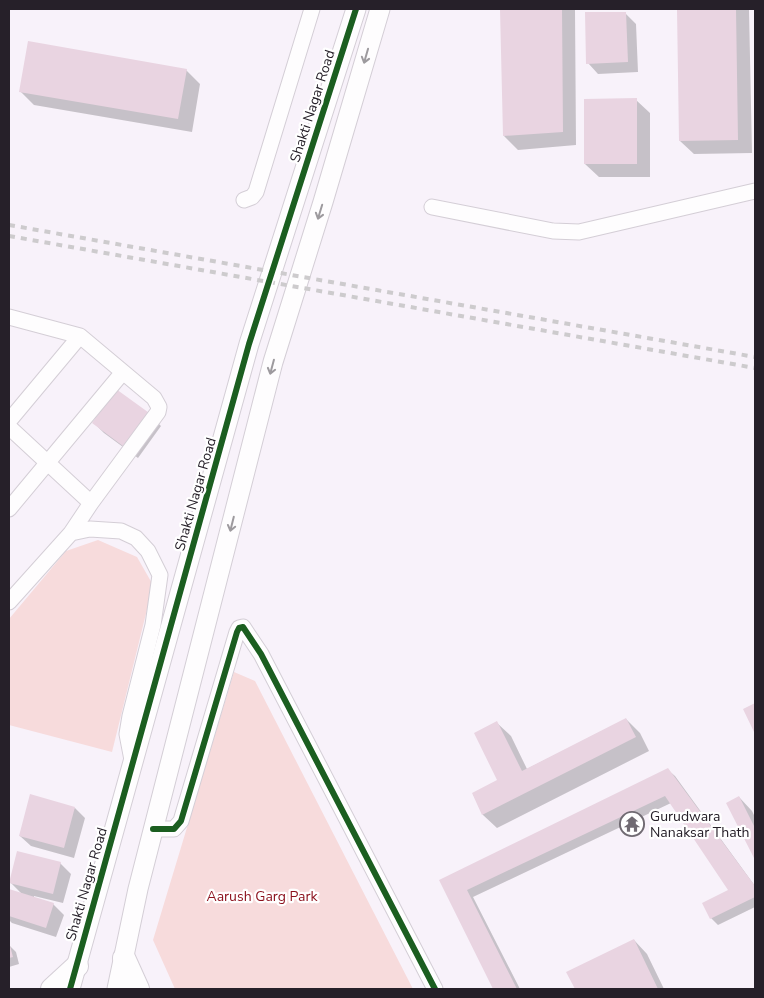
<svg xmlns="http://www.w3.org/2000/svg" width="764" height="998" font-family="'Nunito Sans',sans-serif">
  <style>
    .green { fill: #f7dbdc }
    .shadow { fill: #0003 }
    .building { fill: #e9d4e1 }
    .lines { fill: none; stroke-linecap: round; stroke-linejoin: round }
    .minor-casing { stroke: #d4ced6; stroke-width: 17 }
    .tertiary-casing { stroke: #d4ced6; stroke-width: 21 }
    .secondary-casing { stroke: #d4ced6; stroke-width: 24 }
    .minor { stroke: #fefdfe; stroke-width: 15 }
    .tertiary { stroke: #fefdfe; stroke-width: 19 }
    .secondary { stroke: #fefdfe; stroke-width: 22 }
    .rail { stroke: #cdcbcd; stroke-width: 4; stroke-dasharray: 6 6; stroke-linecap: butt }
    .cycleway-casing { stroke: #fff; stroke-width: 9 }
    .cycleway { stroke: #1b5e20; stroke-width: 6 }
    .oneway { stroke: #9d9a9e }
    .labels { text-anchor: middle; stroke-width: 4.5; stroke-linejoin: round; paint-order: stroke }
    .street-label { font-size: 14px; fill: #262029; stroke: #fff }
    .poi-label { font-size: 14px; fill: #262029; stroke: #fff; text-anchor: start }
    .park-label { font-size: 14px; fill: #8c111d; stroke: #fff }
  </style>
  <rect width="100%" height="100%" fill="#f8f2fa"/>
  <path class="green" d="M98 540 137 557 153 585 112 752 9 725V619L66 551Z
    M234 672 255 681 413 989H175L153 940Z"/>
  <path class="shadow" d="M501 9H575L576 145 518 150 504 136Z
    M678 9H749L752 153 694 154 680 141Z
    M625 13 636 24 638 72 598 74 588 63Z
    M186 70 200 84 192 132 34 105 20 91Z
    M636 100 650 113V177H599L585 164Z
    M151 416 161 426 138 458 104 433 93 422Z
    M626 719 640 733 649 751 497 828 483 815 473 794 499 781 497 723 511 736 527 769Z
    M668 770 675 776 755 886V907L718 925 711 918 730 891 671 803 473 897 520 989H494L441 881Z
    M739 797 752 811 755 817V858L728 803Z
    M75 808 85 818 74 858 31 846 20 836Z
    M60 863 71 874 63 903 34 896V898L53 904 64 915 56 937 12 923 9 920V890L22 894 10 882Z
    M634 940 647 954 664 989H576L568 972Z
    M9 945 16 952 19 964 9 967Z"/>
  <path class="building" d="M500 9H562L563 132 503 136Z
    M677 9H736L738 140 679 141Z
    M585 12H626L628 62 586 64Z
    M28 41 187 69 178 119 19 92Z
    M637 98V164H584V99Z
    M116 389 152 415 127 449 92 423Z
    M755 703V734L743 709Z
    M626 718 636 737 482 815 472 793 497 780 474 733 497 721 522 771Z
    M668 768 755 886V897L710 919 702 903 728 890 665 796 467 890 517 989H493L439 880Z
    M30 794 75 807 64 848 19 836Z
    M739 796 755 828V860L726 803Z
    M17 851 61 862 53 894 9 883Z
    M9 889 54 903 46 928 9 916Z
    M634 939 658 989H575L566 972Z
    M9 942 13 957 9 958Z"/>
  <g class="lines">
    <defs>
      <path id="minor" d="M244 200 252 197 256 192 312 9
        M432 207 553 231 579 232 755 191
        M9 317 80 336 154 398 159 407 158 412 91 503 71 533
        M9 421 80 336
        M9 427 91 503
        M9 509 123 372
        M9 602 71 533 90 529 121 531 136 538 148 551 160 575 153 625 130 716 127 734 132 760
        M153 829H174L181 821 237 632 239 628 243 627 261 654 435 989"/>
      <path id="tertiary" d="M70 989 249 344 356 9
        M117 989 138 889 273 362 323 202 380 9"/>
      <path id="secondary" d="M124 958 138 989
        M52 989 77 966"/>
    </defs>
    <use href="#minor" class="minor-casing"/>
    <use href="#tertiary" class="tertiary-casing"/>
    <use href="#secondary" class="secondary-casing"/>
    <use href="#minor" class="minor"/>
    <use href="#tertiary" class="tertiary"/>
    <use href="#secondary" class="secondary"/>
    <path class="rail" d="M9 225 755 357
      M9 236 755 368"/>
    <defs>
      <path id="cycleway" d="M153 829H174L181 821 237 632 239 628 243 627 261 654 435 989
        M70 989 249 344 356 9"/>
    </defs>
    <use href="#cycleway" class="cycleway-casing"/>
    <use href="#cycleway" class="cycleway"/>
  </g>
  <defs><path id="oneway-shaft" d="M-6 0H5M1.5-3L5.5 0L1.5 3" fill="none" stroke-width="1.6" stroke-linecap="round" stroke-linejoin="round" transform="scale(1.25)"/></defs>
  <g class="oneway">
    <use href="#oneway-shaft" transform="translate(366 56) rotate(106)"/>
    <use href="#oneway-shaft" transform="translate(320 212) rotate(107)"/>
    <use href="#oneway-shaft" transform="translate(272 367) rotate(105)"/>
    <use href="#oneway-shaft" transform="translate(232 524) rotate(104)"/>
  </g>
  <defs>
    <symbol id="temple-ring" viewBox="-11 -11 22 22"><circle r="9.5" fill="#fff" stroke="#706a72" stroke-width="1.5"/><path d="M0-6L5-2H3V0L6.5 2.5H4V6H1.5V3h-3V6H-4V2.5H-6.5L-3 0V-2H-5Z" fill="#706a72"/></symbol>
  </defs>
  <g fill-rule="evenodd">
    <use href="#temple-ring" x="618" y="810" width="28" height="28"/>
  </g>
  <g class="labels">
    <g class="street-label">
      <text transform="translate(312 106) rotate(-72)" y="5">Shakti Nagar Road</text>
      <text transform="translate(195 494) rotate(-74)" y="5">Shakti Nagar Road</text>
      <text transform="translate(86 884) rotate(-74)" y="5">Shakti Nagar Road</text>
    </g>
    <g class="poi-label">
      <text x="650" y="821">Gurudwara<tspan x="650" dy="16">Nanaksar Thath</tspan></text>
    </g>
    <g class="park-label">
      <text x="262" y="901">Aarush Garg Park</text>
    </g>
  </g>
  <rect width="764" height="998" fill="none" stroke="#262029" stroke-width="20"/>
</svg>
